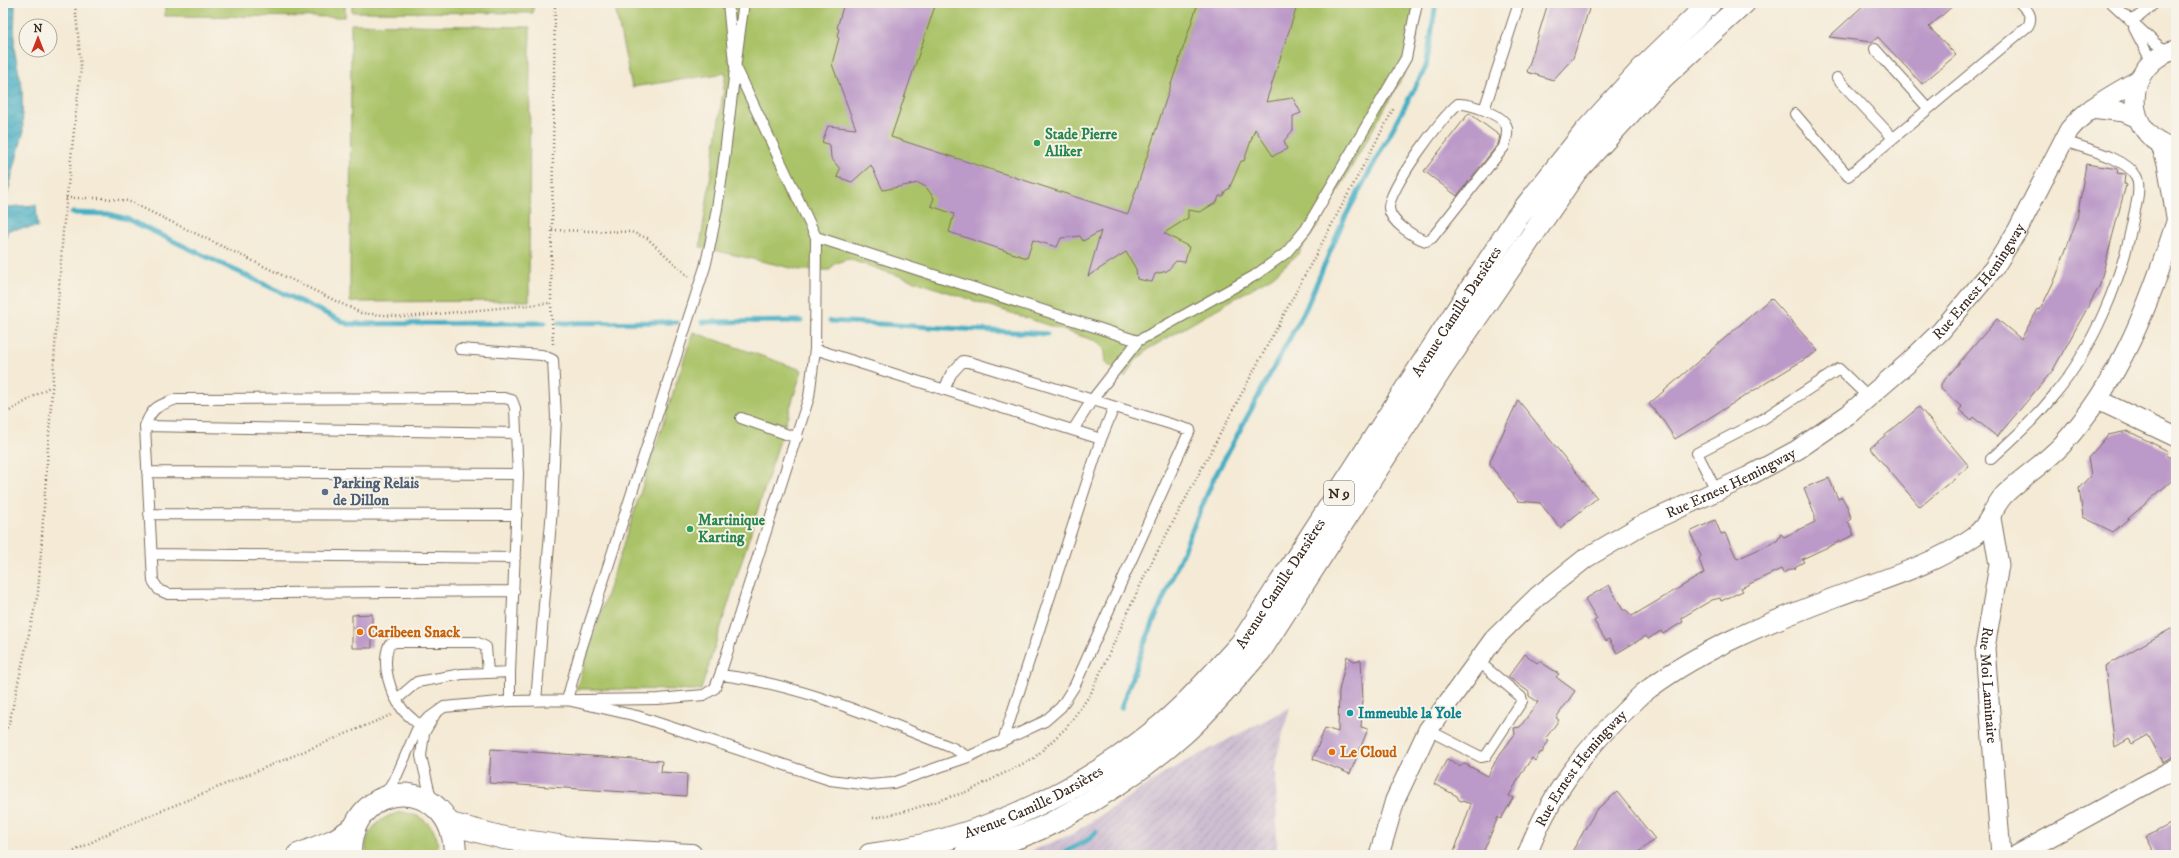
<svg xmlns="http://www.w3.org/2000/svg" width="2179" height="858" font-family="'IM FELL DW Pica',serif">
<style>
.industrial{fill:url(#industrial-furrows)}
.green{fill:#aac368;stroke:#727643}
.water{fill:url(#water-waves);stroke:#406c71}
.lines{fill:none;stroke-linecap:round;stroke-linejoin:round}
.stream{stroke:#46afc4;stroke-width:5}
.building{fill:#bb99c8}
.service-casing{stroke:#7c6d5e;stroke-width:12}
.minor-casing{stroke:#7c6d5e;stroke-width:21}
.primary-casing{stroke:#7c6d5e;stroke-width:24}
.path{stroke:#7c6d5e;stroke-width:2.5;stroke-dasharray:1 3;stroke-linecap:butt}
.service{stroke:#fff;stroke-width:10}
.minor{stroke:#fff;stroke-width:19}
.primary{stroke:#fff;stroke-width:22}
.leisure-dot{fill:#2e9e5b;stroke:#f7f3e8;stroke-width:1.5}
.service-dot{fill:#5c6f8a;stroke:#f7f3e8;stroke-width:1.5}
.food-dot{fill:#e8710a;stroke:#f7f3e8;stroke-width:1.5}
.culture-dot{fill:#0f9aa8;stroke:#f7f3e8;stroke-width:1.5}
.labels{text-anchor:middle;stroke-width:4;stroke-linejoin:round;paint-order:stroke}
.shield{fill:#f7f3e8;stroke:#73665b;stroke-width:1}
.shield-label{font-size:14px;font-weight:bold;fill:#3b2a1e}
.leisure-label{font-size:15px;font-weight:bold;fill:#27864d;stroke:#f7f3e8;text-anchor:start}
.street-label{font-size:15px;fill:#3b2a1e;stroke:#f7f3e8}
.service-label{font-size:15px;font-weight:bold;fill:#4e5e75;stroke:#f7f3e8;text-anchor:start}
.food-label{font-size:15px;font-weight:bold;fill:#c56008;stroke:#f7f3e8;text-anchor:start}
.culture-label{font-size:15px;font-weight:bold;fill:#0d838f;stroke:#f7f3e8;text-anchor:start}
</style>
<defs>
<pattern id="industrial-furrows" width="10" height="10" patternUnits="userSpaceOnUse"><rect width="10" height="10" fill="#cebed1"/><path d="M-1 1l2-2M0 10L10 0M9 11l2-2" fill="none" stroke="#b2a3b3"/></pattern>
<pattern id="water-waves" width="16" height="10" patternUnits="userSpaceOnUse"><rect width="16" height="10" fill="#46afc4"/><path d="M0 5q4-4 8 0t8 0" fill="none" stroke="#3c8f9f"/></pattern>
</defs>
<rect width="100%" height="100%" fill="#f7f3e8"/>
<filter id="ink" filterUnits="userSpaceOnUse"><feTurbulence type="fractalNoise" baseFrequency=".025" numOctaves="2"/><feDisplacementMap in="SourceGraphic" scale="8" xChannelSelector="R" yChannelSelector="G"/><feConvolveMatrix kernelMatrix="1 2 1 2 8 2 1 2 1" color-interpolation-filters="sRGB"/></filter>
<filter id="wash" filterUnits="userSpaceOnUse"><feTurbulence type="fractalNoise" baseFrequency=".012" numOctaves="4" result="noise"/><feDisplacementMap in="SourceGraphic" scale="16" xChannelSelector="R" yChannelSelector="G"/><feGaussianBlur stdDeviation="0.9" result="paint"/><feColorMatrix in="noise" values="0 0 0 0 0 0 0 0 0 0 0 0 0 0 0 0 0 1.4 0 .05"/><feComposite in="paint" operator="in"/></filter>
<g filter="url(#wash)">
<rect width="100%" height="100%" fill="#f4ead5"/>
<path class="industrial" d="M1290,707l-14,53 1,95h-256l51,-21 96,-63z"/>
<path class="green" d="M165,3h180v14l-180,-1z
M352,3h181v10l-181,-1z
M614,3h809l-10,55 -88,156 -26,39 -26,23 -123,72 -15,13 -10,16 -20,-14c1,-11 0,-16 -9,-22l-248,-82 -14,5 -4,6h-30l-100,-23 26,-174 -94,14z
M351,24l179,3 -1,274 -179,1z
M693,332l109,38 -101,320 -125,-1z
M401,812c23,2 41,18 36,43h-70c-6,-23 14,-39 34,-43z"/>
<path class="water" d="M3,3h12l-1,45 8,41 1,45 -19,73 32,-2 2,22 -30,3 -5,17z"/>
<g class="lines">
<path class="stream" d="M72,213l37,1 18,5 221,105 197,-1
M830,321l217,13
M702,322l99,-1
M559,323l118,-1
M1121,708l22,-61 70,-167 93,-172 38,-89 82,-152 10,-64
M1060,855l29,-16 7,-7"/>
</g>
<g id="blocks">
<path class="building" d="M844,3h92l-45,134 237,77 70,-211h100l-32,99 27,-4 8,15 -8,3v14l-9,11 3,8 -14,7 -18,-27 -11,32h-3l-12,28 -3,1 -3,6h-4l-2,6 -17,10 -12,-2v8l-24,15 25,14 -4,15 -9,-1 -9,10 -12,3 -3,8 -15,-3 -1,-10 -10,-17 -38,24 13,-45 -18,10 -3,-5 -19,2 -4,9 -24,-7 -6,18 -78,-26 5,-18 -23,-8 3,-8 -8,-11 -8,-4 -35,7 -12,-25 -19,17 -15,-5 3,-8 -9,-11 -1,-13 -8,-3 6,-16 28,3 -24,-65 7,-26 -2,-1 2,-8 -2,-1z
M1548,3h43l-18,55 -20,22 -26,-8z
M1866,3h90l-27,24 27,28 -34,29 -44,-47 -6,5 -43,-5z
M1469,113l31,23 -2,8 -41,52 -33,-25z
M2086,164l32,5 -1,4 8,1 -1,10 2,1 -27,102 -46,83 -56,67 -24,-20 -2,3 -12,-10 3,-3 -21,-18v-5l56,-65 24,20 17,-30 2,1 16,-33 21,-58z
M1771,298l47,53 -143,88 -13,-20 -13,-15z
M1518,400l79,98 -37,30 -20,-25 -22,-2 -28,-36v-4z
M1919,407l50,59 -49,41 -50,-59z
M2128,431l40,20 -2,4 10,5v17l-63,55 -30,-15 -4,-29 12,-13 -3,-17 20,-23z
M1829,478l9,21 4,-2 6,11 3,11 -3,2 6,14 -52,24 2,3 -8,4 -1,3h-4l-8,4 -2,-4 -40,19 2,3 -22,10 -1,-3 -8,2 -31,18 2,4 -20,12 -2,-3 -13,8 -2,-3 -29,17 -8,-14 -3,2 -12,-20 3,-2 -12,-20 24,-14 14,25h3l6,6 72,-43 -5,-14 2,-3 -11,-24 25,-12 6,14 4,-1 12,26 40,-18 4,-7 3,3 31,-15v-7l-11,-27z
M372,614v34h-20v-33z
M2176,626v129l-13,7 -15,-27 -16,9 -3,-5 -14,8 -10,-81z
M1525,654l12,9 2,-2 20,13 -3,3 19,14 -19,27 3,2 -14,19 4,2 -6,8v3l-3,1 -5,8 -3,-3 -11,16 -12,22 4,2 -5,9 -7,12 -3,-2 -16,38h-29l18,-51 -12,-4 -2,-4 -23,-12 13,-25 14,7 2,-3 25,13 9,-18 18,-24 -1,-6 6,-1 18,-25 -9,-6v-4l-21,-15z
M1347,656l7,5 7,-1 2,40 -2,27 7,2 -18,45 -37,-15 12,-31 13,4 1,-41z
M491,749l171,12 -1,11 26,2 -1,22 -197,-13z
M1617,792l38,47 -20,16h-65l26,-45z
M2176,821v34h-20l-10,-18z"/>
</g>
</g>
<g filter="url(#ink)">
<use href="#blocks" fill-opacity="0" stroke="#7c6d5e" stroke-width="1"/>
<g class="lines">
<defs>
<path id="service" d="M728,3l6,60 82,174 322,104 116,-65 32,-23 20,-24 100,-171 11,-55
M744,3c-14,88 -18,178 -39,264l-126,389 -12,44 70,16 193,64 40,5 23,-2 75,-26 77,-36 16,-14 14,-22 115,-255 -217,-67 -10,-2 -12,13 -7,16
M2112,3l43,40 13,9
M2130,21l11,-6 14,-12
M2134,28l14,27 1,9
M1875,49l53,59
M1837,78l56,60
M1458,104c11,-1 43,10 48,21 3,7 0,14 -2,22l-72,91 -6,3c-12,-4 -36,-19 -37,-33 -1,-18 53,-92 69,-104z
M1484,110l35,-107
M1795,114l53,62 180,-150c6,-10 -1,-16 -8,-23
M816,237l-1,112 -6,48 -89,278c81,9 158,44 233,73l15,9
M460,349l82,6 11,5 3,57 -4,92 -16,192
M815,349l286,90 -98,302
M741,418l56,20
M145,426l371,7 2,41 -8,198
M1073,430l19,-30 46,-59
M1101,439l13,-32
M1991,459c22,-20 44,-40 63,-64 39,-46 68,-116 79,-175 2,-12 9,-32 3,-44 -11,-19 -53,-28 -72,-35
M147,472l371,2
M1716,490l-19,-37 66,-34 76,-50 30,29
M149,514l368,1
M152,554l363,4
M514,591l-346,3 -9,-4 -6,-9 -8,-155c7,-19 13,-20 31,-27l328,-1 8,2 3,8 1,25
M488,673l22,-1v29
M397,699l20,-17 45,-8 26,-1 -2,-26 -10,-5h-81l-6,3c-8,20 1,48 14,65 4,5 11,10 16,15
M1428,730l53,27 5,-1 36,-55 -1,-4 -43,-36
M383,797l14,-22 22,-50 25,-18 66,-6 148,-2 46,-4 11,-7 5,-13
M432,803l-11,-47 3,-23 10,-17"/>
<g id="minor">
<path d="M2176,50c-54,12 -55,88 0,99"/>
<path d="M2092,108l32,4 14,6"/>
<path d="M2160,143l7,20 9,54"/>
<path d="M2098,400l78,37"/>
<path id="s1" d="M1991,518l8,47 -14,83 16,207"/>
<path id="s2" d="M1379,855l16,-55 33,-70 66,-91 44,-43 48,-38 54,-32 107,-49 50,-27 52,-36 58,-50 34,-33 53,-63 23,-37 52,-101c19,-23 44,-35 69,-50"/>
<path id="s3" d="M1527,855c20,-55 56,-104 98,-144 8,-8 16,-17 25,-23 55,-41 120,-66 183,-90 47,-18 99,-32 140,-61 16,-11 19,-29 31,-42 18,-18 40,-31 58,-50 59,-65 87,-140 114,-223"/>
<path d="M2017,855l159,-87"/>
</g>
<g id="primary">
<path d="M450,824l54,14 75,11 112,6"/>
<path d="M298,855l37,-15 19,-12"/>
<path d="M350,855c-1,-80 105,-81 105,0"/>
<path id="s4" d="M870,855c103,-14 202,-58 283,-123 32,-25 60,-58 88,-88l275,-425 69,-87 58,-64 67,-65"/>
<path d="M965,855c32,-11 66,-20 96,-37 43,-23 86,-52 122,-84 28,-25 52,-55 77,-83l182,-283 134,-197 86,-93 82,-75"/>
</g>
</defs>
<use href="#service" class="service-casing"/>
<use href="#minor" class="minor-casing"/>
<use href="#primary" class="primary-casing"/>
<path class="path" d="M66,198h37l25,3 233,112 45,4 145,-14
M552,230l79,2 16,6 42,39
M553,344l-2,-41 4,-300
M3,415l48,-29
M3,735l6,-11 29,-131 25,-362 18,-164 -6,-64
M873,818l30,-6 66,-21 65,-33 32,-30 24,-33 56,-122 248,-465
M67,855l46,-24 278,-116"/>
<use href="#service" class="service"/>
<use href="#minor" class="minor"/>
<use href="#primary" class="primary"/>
</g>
</g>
<g class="leisure-dot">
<circle cx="1037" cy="143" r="4"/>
<circle cx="690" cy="529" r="4"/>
</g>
<circle class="service-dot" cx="325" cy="492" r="4"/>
<g class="food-dot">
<circle cx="360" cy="632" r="4"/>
<circle cx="1332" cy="752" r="4"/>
</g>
<circle class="culture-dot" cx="1350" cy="713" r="4"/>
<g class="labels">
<rect class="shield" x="1324" y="481" width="30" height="24" rx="3"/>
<g class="shield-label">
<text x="1339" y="498">N 9</text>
</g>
<g class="leisure-label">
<text x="1045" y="139">Stade Pierre<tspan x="1045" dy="17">Aliker</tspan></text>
<text x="698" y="525">Martinique<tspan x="698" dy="17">Karting</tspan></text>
</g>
<g class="street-label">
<text dy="5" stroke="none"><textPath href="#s2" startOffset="857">Rue Ernest Hemingway</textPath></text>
<text dy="5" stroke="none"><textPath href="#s4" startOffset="833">Avenue Camille Darsières</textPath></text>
<text dy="5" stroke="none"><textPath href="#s2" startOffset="533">Rue Ernest Hemingway</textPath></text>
<text dy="5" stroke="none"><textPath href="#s4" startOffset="509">Avenue Camille Darsières</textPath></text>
<text dy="5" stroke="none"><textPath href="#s1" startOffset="169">Rue Moi Laminaire</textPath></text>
<text dy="5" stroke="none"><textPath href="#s3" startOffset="103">Rue Ernest Hemingway</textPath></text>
<text dy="5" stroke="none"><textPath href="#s4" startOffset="173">Avenue Camille Darsières</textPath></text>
</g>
<g class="service-label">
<text x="333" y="488">Parking Relais<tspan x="333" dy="17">de Dillon</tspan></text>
</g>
<g class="food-label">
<text x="368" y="637">Caribeen Snack</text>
<text x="1340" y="757">Le Cloud</text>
</g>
<g class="culture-label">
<text x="1358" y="718">Immeuble la Yole</text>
</g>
</g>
<rect width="2179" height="858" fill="none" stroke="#f7f3e8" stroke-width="16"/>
<g transform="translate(38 38)"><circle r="19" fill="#f7f3e8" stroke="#aca397"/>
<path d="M0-3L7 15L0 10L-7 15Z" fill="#c8321e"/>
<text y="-6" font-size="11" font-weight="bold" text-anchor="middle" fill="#3b2a1e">N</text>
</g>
</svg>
